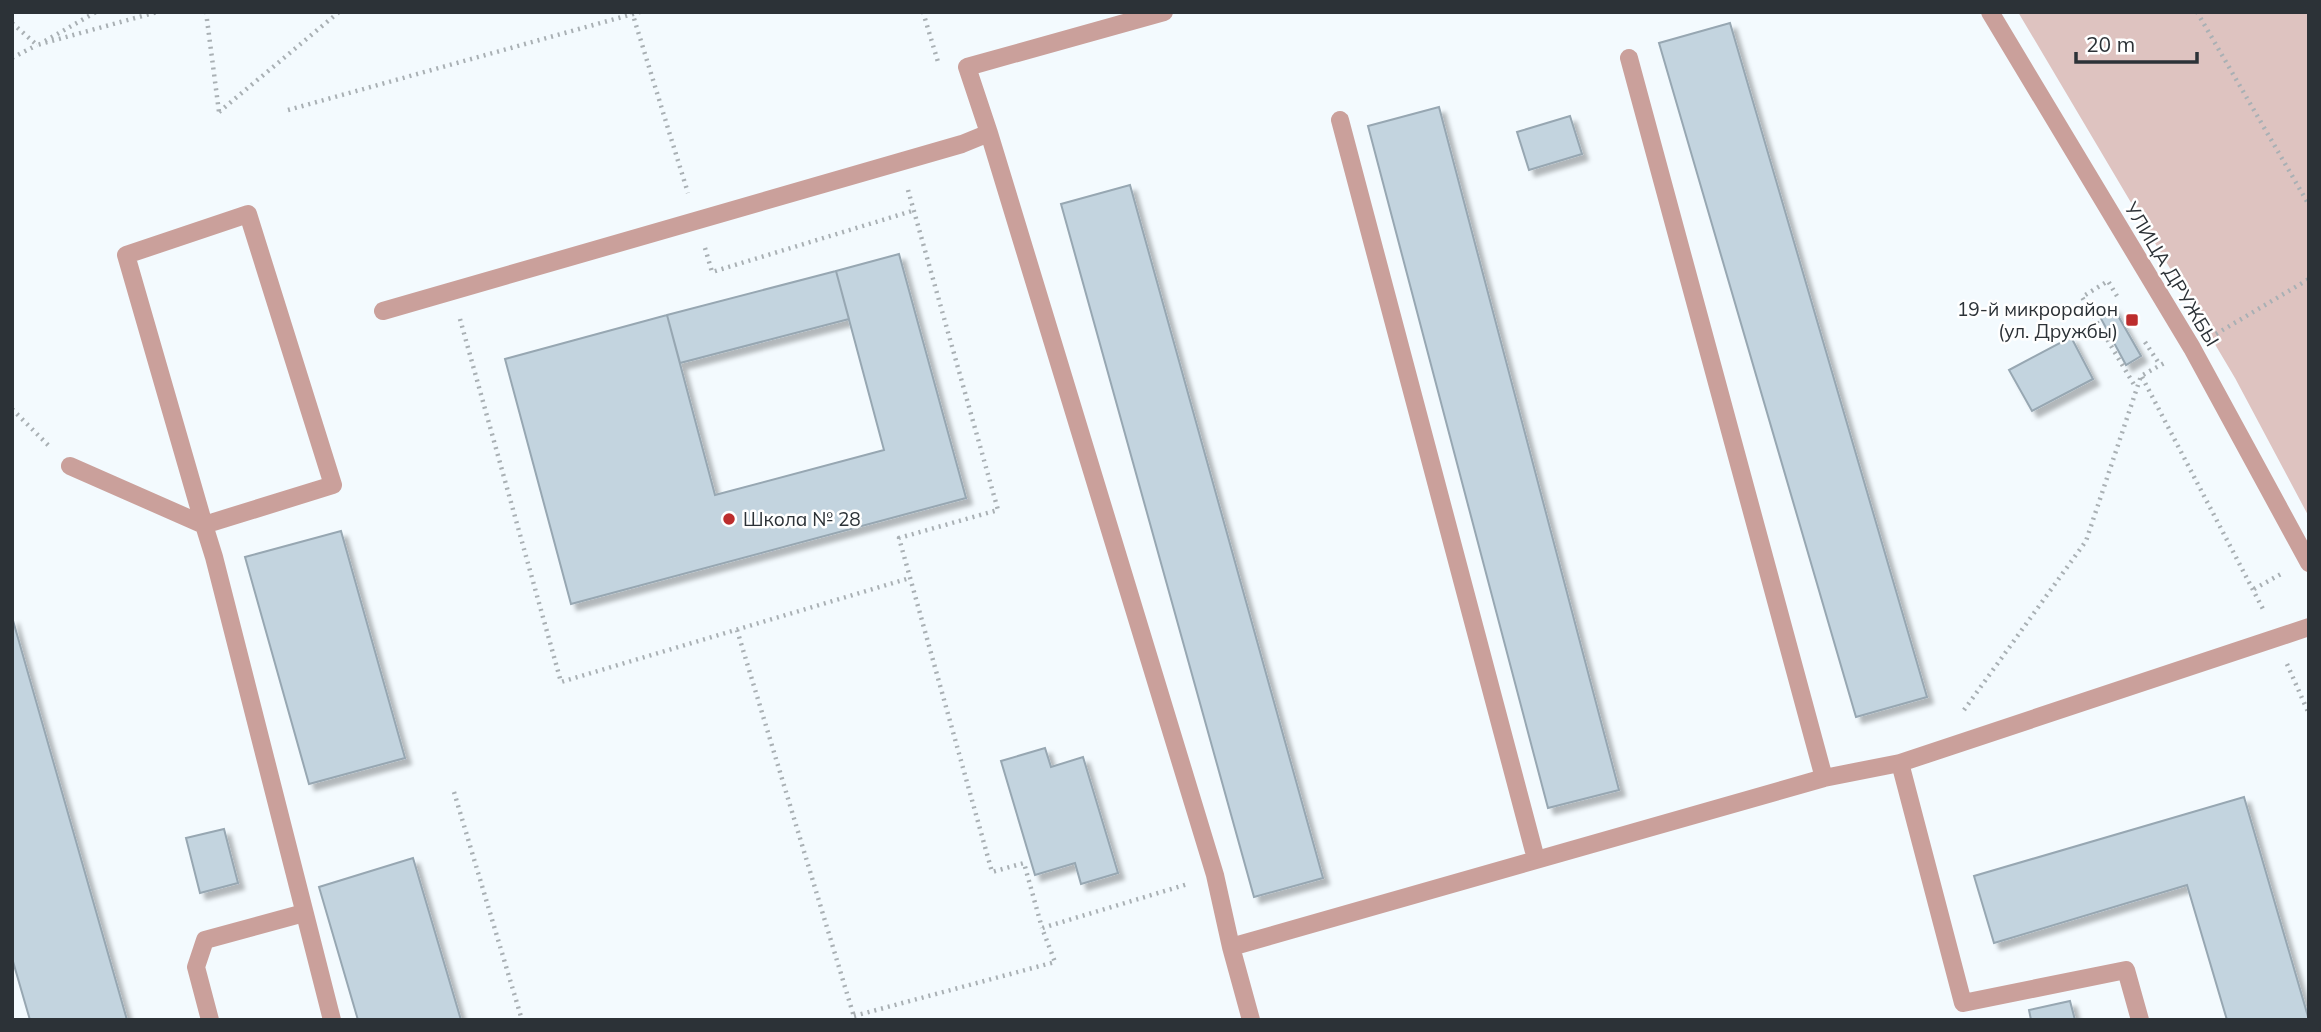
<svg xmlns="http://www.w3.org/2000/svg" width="2321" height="1032" font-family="Mulish,sans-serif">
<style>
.green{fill:#dec3c0}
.building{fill:#c3d4df;stroke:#97a7b2;stroke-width:2;filter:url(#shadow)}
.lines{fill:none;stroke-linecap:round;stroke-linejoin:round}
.path{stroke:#a9b0b4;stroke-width:4.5;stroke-dasharray:2 5;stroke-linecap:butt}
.service{stroke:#caa09b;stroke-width:18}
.minor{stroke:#caa09b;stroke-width:18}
.poi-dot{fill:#bc2d2d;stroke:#fff;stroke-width:2.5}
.labels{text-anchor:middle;stroke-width:5;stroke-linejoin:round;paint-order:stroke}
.street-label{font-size:19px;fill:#2c3237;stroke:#fff}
.poi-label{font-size:19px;fill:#2c3237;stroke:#fff;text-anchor:end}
</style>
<defs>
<filter id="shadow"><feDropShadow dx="6" dy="6" stdDeviation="2" flood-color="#0004"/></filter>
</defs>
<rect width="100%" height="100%" fill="#f3fafe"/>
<path class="green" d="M2018,12h291v505l-74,-139z"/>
<path class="building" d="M1730,23l197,674 -71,20 -197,-674z
M1439,107l180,683 -71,18 -180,-682z
M1570,116l12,38 -53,16 -12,-38z
M1130,185l193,693 -69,19 -193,-693z
M899,254l67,244 -395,106 -66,-245 162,-44 48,180 169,-45 -48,-179z
M836,271l13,48 -169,44 -13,-48z
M2113,307l28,49 -15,9 -27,-50z
M2071,337l22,42 -61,32 -23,-41z
M341,531l64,227 -96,26 -64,-227z
M12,617l115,403h-97l-18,-62z
M1045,748l6,19 32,-10 35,116 -37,11 -6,-21 -40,12 -34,-114z
M2244,797l65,223h-82l-40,-135 -193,58 -20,-67z
M224,829l14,54 -38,10 -14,-55z
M413,858l48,162h-103l-39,-133z
M2070,1001l5,19h-44l-2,-10z"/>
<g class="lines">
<path class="path" d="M206,12l13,100
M632,12l56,181
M923,12l15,50
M2197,12l112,193
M12,23l25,22 120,-33
M45,41l51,-29
M12,58l25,-13
M288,110l352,-98
M219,112l120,-100
M908,190l90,320 -99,28 93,334 32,-9 18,65
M705,248l7,24 200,-61
M2117,296l-9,-15 -26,16 54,91
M460,319l101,363 349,-104
M2216,334l93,-55
M2145,342l15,23
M2142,377l122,234
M12,409l37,37
M2254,589l27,-15
M737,630l118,390
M2287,664l22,50
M1964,710l122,-169 55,-165 25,-14
M454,792l68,228
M854,1016l201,-54 -13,-34 146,-44"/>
<path class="service" d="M1629,58l195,720
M1340,120l196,739
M989,133l226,742 16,72 20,73
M383,311l579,-167 27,-11 -22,-66 197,-55
M70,466l134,59 129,-40 -85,-271 -122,41 78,270 10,32 118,463
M1900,763l63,240 163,-33 14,50
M1231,947l593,-169 76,-15 409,-136
M210,1020l-14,-53 9,-27 99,-27"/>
<path class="minor" d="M1990,12l202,336 117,215"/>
</g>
<g class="poi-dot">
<rect x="2125" y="313" width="14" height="14" rx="3.5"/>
<circle cx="729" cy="519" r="7"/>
</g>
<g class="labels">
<g class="street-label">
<text transform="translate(2172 274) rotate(59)" y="7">УЛИЦА ДРУЖБЫ</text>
</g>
<g class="poi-label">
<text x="2118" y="316">19-й микрорайон<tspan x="2118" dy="22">(ул. Дружбы)</tspan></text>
<text x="743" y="526" text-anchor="start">Школа № 28</text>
</g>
</g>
<rect width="2321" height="1032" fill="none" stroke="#2c3237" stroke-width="28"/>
<path d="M2076 52v10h121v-10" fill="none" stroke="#2c3237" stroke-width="3.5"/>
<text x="2086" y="52" font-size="21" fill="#2c3237" stroke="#ffffff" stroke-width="5" paint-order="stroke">20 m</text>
</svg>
